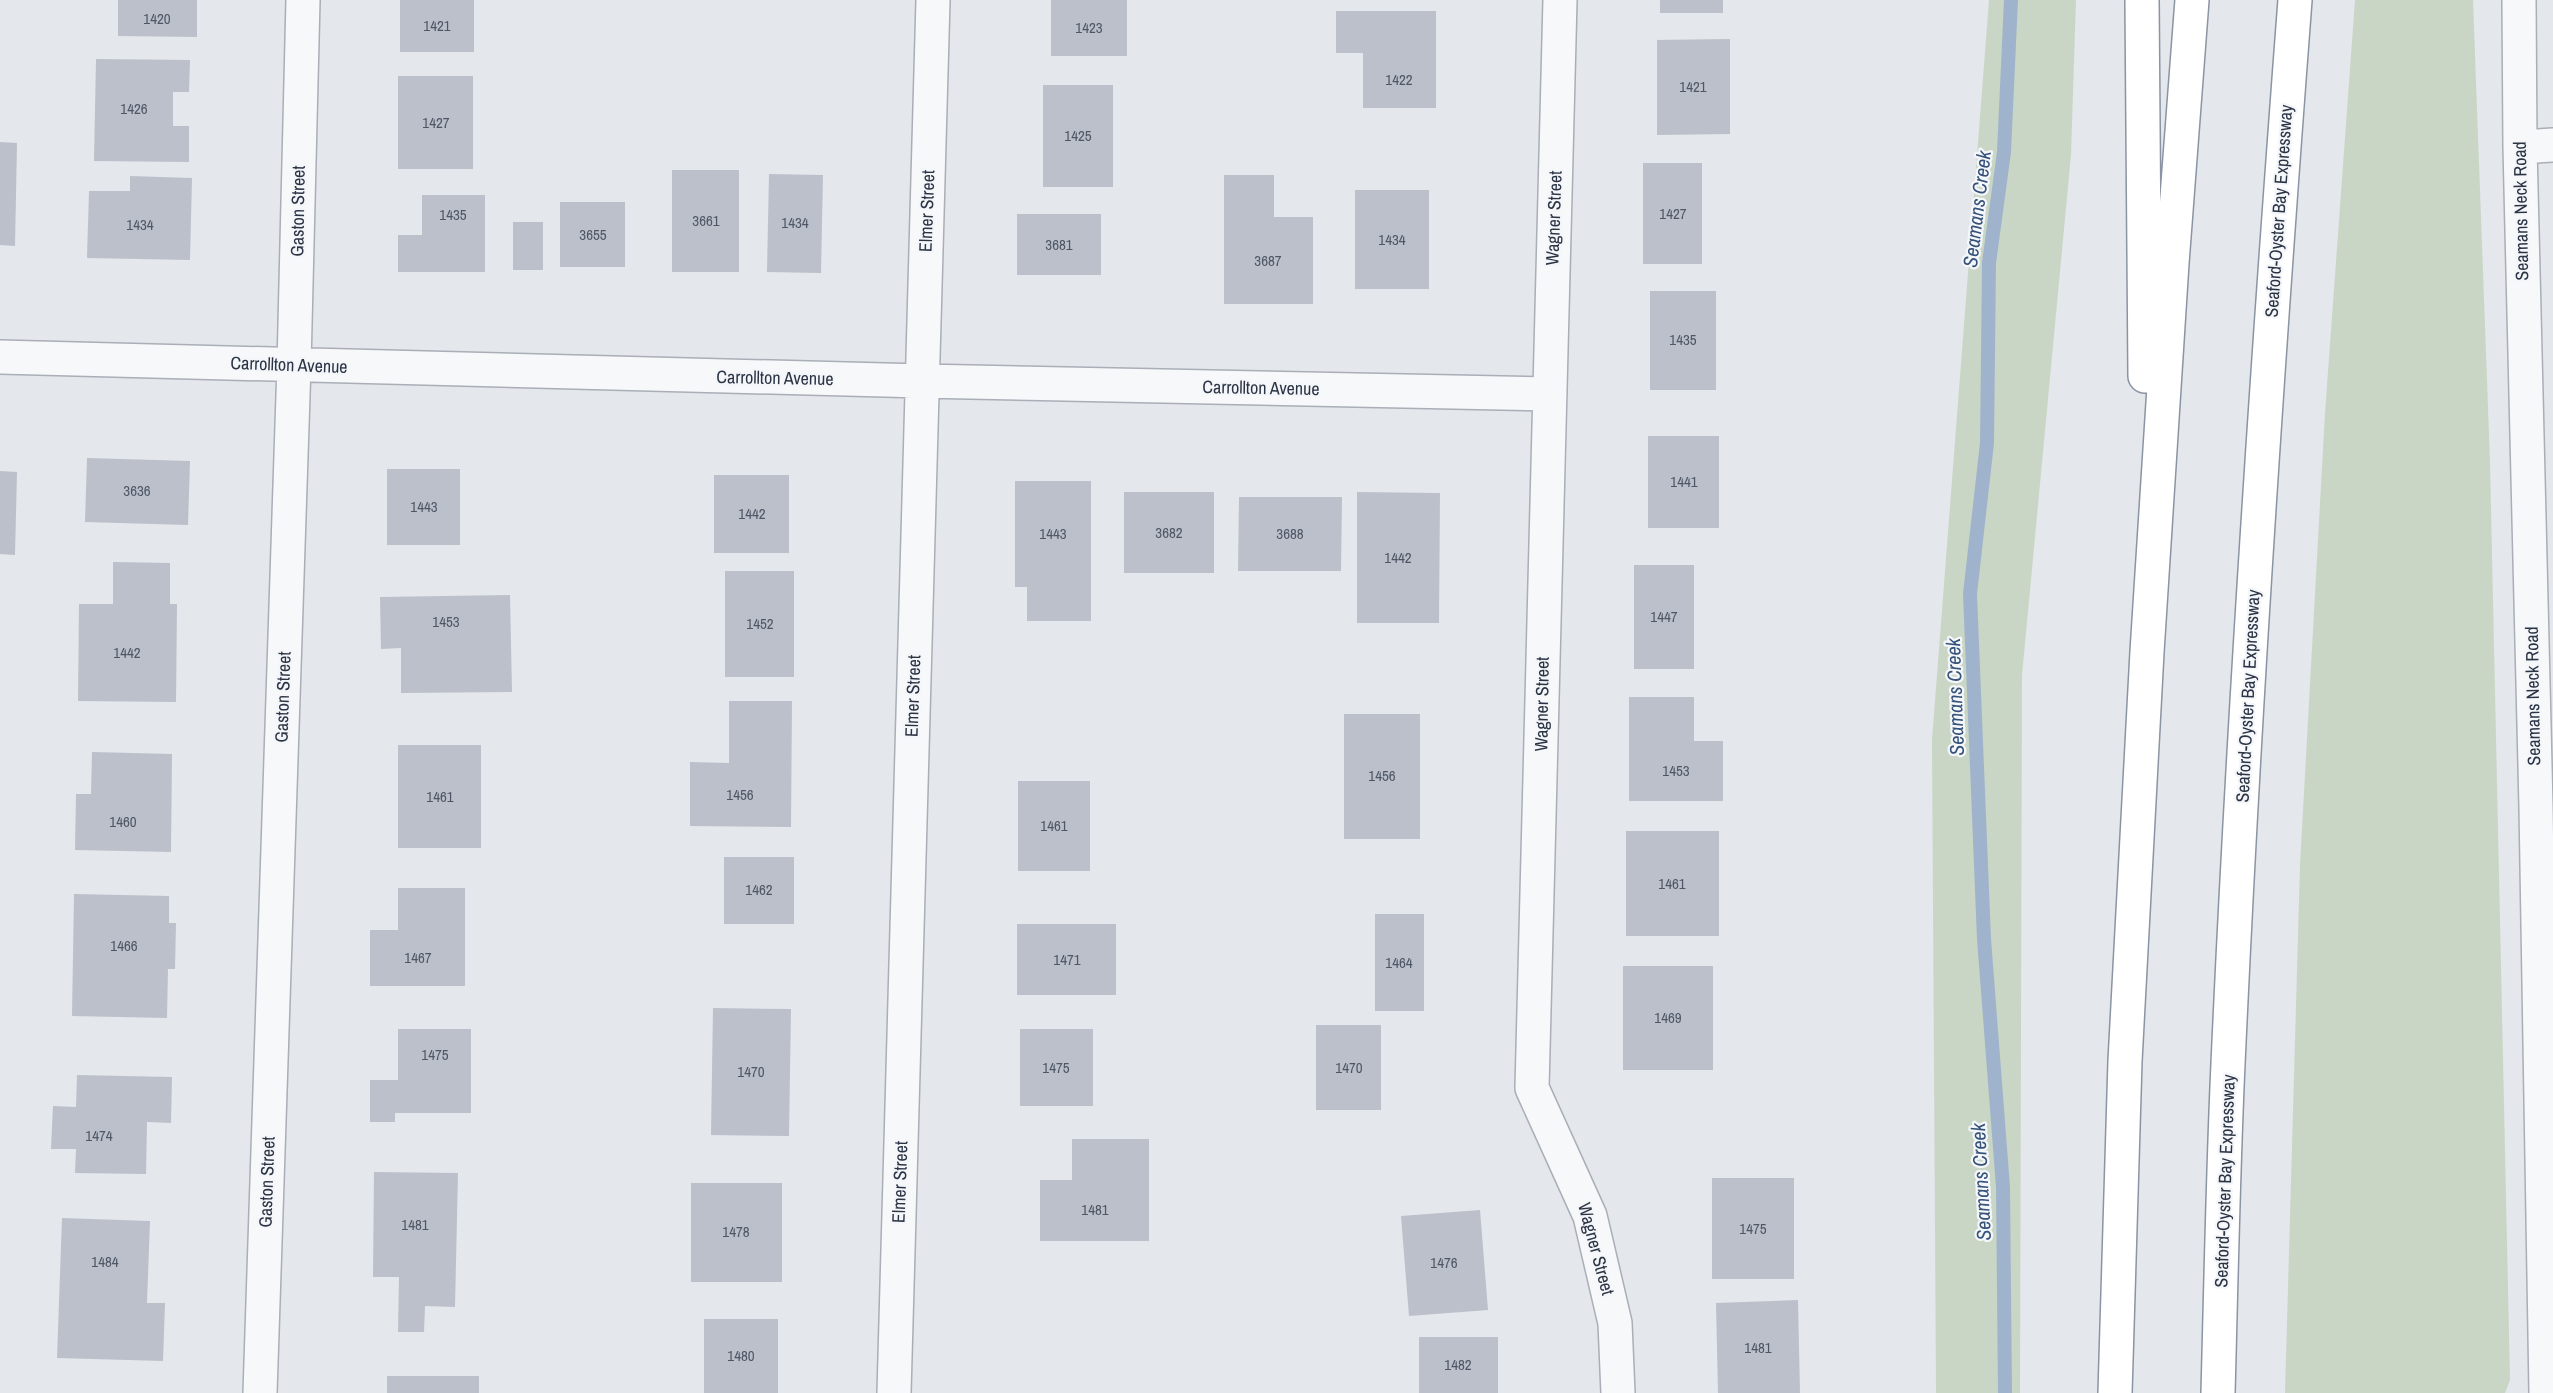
<svg xmlns="http://www.w3.org/2000/svg" width="2553" height="1393" font-family="'Archivo Narrow',sans-serif">
<style>
.green{fill:#c9d6c5}
.lines{fill:none;stroke-linecap:round;stroke-linejoin:round}
.stream{stroke:#9fb4cc;stroke-width:14}
.building{fill:#bbc0ca}
.minor-casing{stroke:#a9aeb7;stroke-width:36}
.highway-casing{stroke:#8b94a3;stroke-width:36}
.minor{stroke:#f7f8fa;stroke-width:33}
.highway{stroke:#fff;stroke-width:33}
.labels{text-anchor:middle;stroke-width:4.5;stroke-linejoin:round;paint-order:stroke}
.number-label{font-size:15px;fill:#4f5766}
.street-label{font-size:18px;fill:#2b3445;stroke:#f4f6f9}
.water-label{font-size:20px;font-style:italic;fill:#34527a;stroke:#f4f6f9}
</style>
<rect width="100%" height="100%" fill="#e4e7ec"/>
<path class="green" d="M1989,0h87l-5,155 -49,520 -2,718h-84l-4,-653z
M2355,0h118l17,462 20,918 -5,13h-220l15,-528 25,-452z"/>
<g class="lines">
<path class="stream" d="M2005,1393l-2,-206 -19,-248 -14,-345 17,-151 2,-180 15,-111 7,-152"/>
</g>
<path class="building" d="M118,0h79v37l-79,-1z
M400,0h74v52h-74z
M1051,0h76v56h-76z
M1660,0h63v13h-63z
M1336,11h100v97h-73v-55h-27z
M1730,39v95l-73,1v-95z
M96,59l94,1 -1,32h-16v34h16v36l-95,-1z
M398,76h75v93h-75z
M1043,85h70v102h-70z
M0,142l17,1 -2,103 -15,-1z
M1643,163h59v101h-59z
M672,170h67v102h-67z
M769,174l54,1 -2,98 -54,-1z
M1224,175h50v42h39v87h-89z
M130,176l62,2 -2,82 -103,-2 2,-67h41z
M1355,190h74v99h-74z
M422,195h63v77h-87v-37h24z
M560,202h65v65h-65z
M1017,214h84v61h-84z
M513,222h30v48h-30z
M1650,291h66v99h-66z
M1648,436h71v92h-71z
M87,458l103,3 -2,64 -103,-3z
M387,469h73v76h-73z
M0,471l17,1 -2,83 -15,-1z
M714,475h75v78h-75z
M1015,481h76v140h-64v-34h-12z
M1124,492h90v81h-90z
M1357,492l83,1 -1,130h-82z
M1239,497h103l-1,74h-103z
M113,562l57,1v41h7l-1,98 -98,-1 1,-97h34z
M1634,565h60v104h-60z
M725,571h69v106h-69z
M510,595l2,97 -111,1v-45l-20,1 -1,-52z
M1629,697h65v44h29v60h-94z
M729,701h63l-1,126 -101,-1v-64l39,1z
M1344,714h76v125h-76z
M398,745h83v103h-83z
M92,752l80,2 -1,98 -96,-2 1,-56h15z
M1018,781h72v90h-72z
M1626,831h93v105h-93z
M724,857h70v67h-70z
M398,888h67v98h-95v-56h28z
M74,894l95,2v27h7l-1,46h-7l-1,49 -95,-2z
M1375,914h49v97h-49z
M1017,924h99v71h-99z
M1623,966h90v104h-90z
M713,1008l78,1 -2,127 -78,-1z
M1316,1025h65v85h-65z
M398,1029h73v84h-76v9h-25v-42h28z
M1020,1029h73v77h-73z
M77,1075l95,2 -1,46 -24,-1 -1,52 -71,-1 1,-24h-25l2,-43 23,1z
M1072,1139h77v102h-109v-61h32z
M374,1172l84,1 -3,134 -30,-1 -1,26h-26l1,-55h-26z
M1712,1178h82v101h-82z
M691,1183h91v99h-91z
M1480,1210l8,100 -79,6 -8,-100z
M62,1218l88,3 -3,82h18l-2,58 -106,-3z
M1798,1300l2,93h-82l-2,-90z
M704,1319h74v74h-74z
M1419,1337h79v56h-79z
M387,1376h92v17h-92z"/>
<g class="lines">
<defs>
<path id="minor" d="M1560,0l-28,1088 58,128 25,107 3,70
M2519,0l1,147 16,660 10,586
M2520,147l33,-2
M0,357l922,24 628,13
M260,1393l34,-1028 9,-365
M894,1393l39,-1393"/>
<path id="highway" d="M2142,0l3,376
M2115,1393l10,-332 22,-409 25,-389 20,-263
M2218,1393c3,-110 5,-220 10,-329 16,-355 40,-710 67,-1064"/>
</defs>
<use href="#minor" class="minor-casing"/>
<use href="#highway" class="highway-casing"/>
<use href="#minor" class="minor"/>
<use href="#highway" class="highway"/>
</g>
<g class="labels">
<g class="number-label">
<text x="157" y="24">1420</text>
<text x="437" y="31">1421</text>
<text x="1089" y="33">1423</text>
<text x="1399" y="85">1422</text>
<text x="1693" y="92">1421</text>
<text x="134" y="114">1426</text>
<text x="436" y="128">1427</text>
<text x="1078" y="141">1425</text>
<text x="1673" y="219">1427</text>
<text x="453" y="220">1435</text>
<text x="706" y="226">3661</text>
<text x="795" y="228">1434</text>
<text x="140" y="230">1434</text>
<text x="593" y="240">3655</text>
<text x="1392" y="245">1434</text>
<text x="1059" y="250">3681</text>
<text x="1268" y="266">3687</text>
<text x="1683" y="345">1435</text>
<text x="1684" y="487">1441</text>
<text x="137" y="496">3636</text>
<text x="424" y="512">1443</text>
<text x="752" y="519">1442</text>
<text x="1169" y="538">3682</text>
<text x="1053" y="539">1443</text>
<text x="1290" y="539">3688</text>
<text x="1398" y="563">1442</text>
<text x="1664" y="622">1447</text>
<text x="446" y="627">1453</text>
<text x="760" y="629">1452</text>
<text x="127" y="658">1442</text>
<text x="1676" y="776">1453</text>
<text x="1382" y="781">1456</text>
<text x="740" y="800">1456</text>
<text x="440" y="802">1461</text>
<text x="123" y="827">1460</text>
<text x="1054" y="831">1461</text>
<text x="1672" y="889">1461</text>
<text x="759" y="895">1462</text>
<text x="124" y="951">1466</text>
<text x="418" y="963">1467</text>
<text x="1067" y="965">1471</text>
<text x="1399" y="968">1464</text>
<text x="1668" y="1023">1469</text>
<text x="435" y="1060">1475</text>
<text x="1056" y="1073">1475</text>
<text x="1349" y="1073">1470</text>
<text x="751" y="1077">1470</text>
<text x="99" y="1141">1474</text>
<text x="1095" y="1215">1481</text>
<text x="415" y="1230">1481</text>
<text x="1753" y="1234">1475</text>
<text x="736" y="1237">1478</text>
<text x="105" y="1267">1484</text>
<text x="1444" y="1268">1476</text>
<text x="1758" y="1353">1481</text>
<text x="741" y="1361">1480</text>
<text x="1458" y="1370">1482</text>
</g>
<g class="street-label">
<text transform="translate(298 211) rotate(-89)" y="6">Gaston Street</text>
<text transform="translate(927 211) rotate(-88)" y="6">Elmer Street</text>
<text transform="translate(2279 211) rotate(-86)" y="6">Seaford-Oyster Bay Expressway</text>
<text transform="translate(2521 211) rotate(-91)" y="6">Seamans Neck Road</text>
<text transform="translate(1554 218) rotate(-88)" y="6">Wagner Street</text>
<text transform="translate(289 365) rotate(2)" y="6">Carrollton Avenue</text>
<text transform="translate(775 378) rotate(1)" y="6">Carrollton Avenue</text>
<text transform="translate(1261 388) rotate(1)" y="6">Carrollton Avenue</text>
<text transform="translate(913 696) rotate(-88)" y="6">Elmer Street</text>
<text transform="translate(2248 696) rotate(-87)" y="6">Seaford-Oyster Bay Expressway</text>
<text transform="translate(2533 696) rotate(-91)" y="6">Seamans Neck Road</text>
<text transform="translate(283 697) rotate(-88)" y="6">Gaston Street</text>
<text transform="translate(1542 704) rotate(-89)" y="6">Wagner Street</text>
<text transform="translate(2225 1181) rotate(-88)" y="6">Seaford-Oyster Bay Expressway</text>
<text transform="translate(267 1182) rotate(-88)" y="6">Gaston Street</text>
<text transform="translate(900 1182) rotate(-88)" y="6">Elmer Street</text>
<text transform="translate(1596 1249) rotate(75)" y="6">Wagner Street</text>
</g>
<g class="water-label">
<text transform="translate(1977 209) rotate(-83)" y="7">Seamans Creek</text>
<text transform="translate(1955 697) rotate(-92)" y="7">Seamans Creek</text>
<text transform="translate(1981 1182) rotate(-93)" y="7">Seamans Creek</text>
</g>
</g>
</svg>
